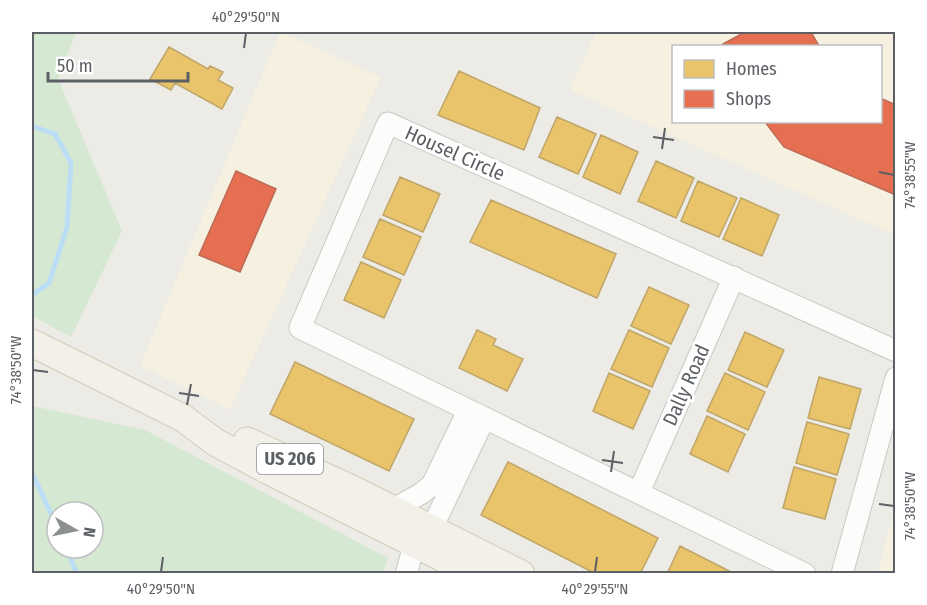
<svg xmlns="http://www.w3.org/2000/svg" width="927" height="605" font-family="'Fira Sans Condensed',sans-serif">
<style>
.commercial{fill:#f5f0e0;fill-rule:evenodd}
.green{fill:#d5e8d2;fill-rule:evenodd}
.homes{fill:#e9c46a;stroke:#bfa668;stroke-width:1.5}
.shops{fill:#e76f51;stroke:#bd6a57;stroke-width:1.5}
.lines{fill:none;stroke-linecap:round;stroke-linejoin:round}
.stream{stroke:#bcdef5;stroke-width:5}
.minor-casing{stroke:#c8c8c7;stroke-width:23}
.major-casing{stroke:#d3cbb5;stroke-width:29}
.minor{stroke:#fcfcfb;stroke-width:21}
.major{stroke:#f2f0e8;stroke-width:27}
.ticks{fill:none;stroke:#5c6064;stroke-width:2}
.labels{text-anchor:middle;stroke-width:6;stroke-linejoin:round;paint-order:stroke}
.shield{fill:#fff;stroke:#8d9092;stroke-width:1.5}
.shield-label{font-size:18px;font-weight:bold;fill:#5c6064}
.street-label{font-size:20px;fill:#5c6064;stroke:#fff}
.neatline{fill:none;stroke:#5c6064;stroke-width:2}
.ticks-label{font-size:15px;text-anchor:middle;fill:#5c6064}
</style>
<rect width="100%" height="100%" fill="#ecebe6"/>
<path class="commercial" d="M280,32l101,45 -151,332 -90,-43z
M596,32h299v203l-325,-145zM674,46h206v76h-206z
M895,507v66h-17z"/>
<path class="green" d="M32,32h44l-18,47 64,152 -51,106 -39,-21z
M32,406l113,24 243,128 -5,15h-351zM57,512h36v36h-36z"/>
<path class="homes" d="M169,47l39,22 2,-3 13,6 -5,8 15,8 -11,21 -47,-26 -4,7 -21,-11z
M459,71l81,37 -16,42 -86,-35z
M557,117l39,17 -18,40 -39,-17z
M601,135l37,17 -18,42 -37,-17z
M656,161l38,17 -18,40 -38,-17z
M400,177l40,17 -17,38 -40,-17z
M698,181l39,17 -18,39 -38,-16z
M741,198l38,17 -17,41 -39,-17z
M491,200l125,54 -19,44 -127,-56z
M380,219l41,18 -17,38 -41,-18z
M361,262l40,18 -17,38 -40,-18z
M649,287l40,18 -18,39 -40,-18z
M477,330l19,9 -3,6 30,14 -16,32 -48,-23z
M629,330l40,18 -17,39 -41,-18z
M745,332l39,18 -17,37 -39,-17z
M295,362l119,57 -25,52 -119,-57z
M609,373l41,18 -17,38 -40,-18z
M725,373l40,19 -17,38 -41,-19z
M819,377l42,12 -11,40 -42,-11z
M707,416l38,18 -17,38 -38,-18z
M807,422l42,12 -12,41 -41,-12z
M508,462l150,76 -18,36h-44l-115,-59z
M794,467l42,12 -11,40 -42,-11z
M680,546l55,28h-68z"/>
<path class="shops" d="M745,32h66l8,14h-94l-2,-2z
M880,98l16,7v90l-112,-48 -19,-25h115z
M236,171l40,18 -36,83 -41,-17z"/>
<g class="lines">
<path class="stream" d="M32,126l23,8 16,29 -4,64 -18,56 -17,12
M32,473l25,53
M66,548l11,26"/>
<defs>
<path id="minor" d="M639,492l95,-215
M394,509l28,-16 10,-8 36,-74
M406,574l9,-32 17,-14 52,-109
M805,574l-505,-246 88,-205 508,228
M842,574l54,-196"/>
<path id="major" d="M32,343l151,75 32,24 56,30 204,102
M247,441l107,49 167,84"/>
</defs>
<use href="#minor" class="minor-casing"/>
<use href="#major" class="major-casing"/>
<use href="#minor" class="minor"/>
<use href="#major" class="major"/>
</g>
<path class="ticks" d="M244,48l2,-15M653,137l21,3M662,149l3,-21M879,172l15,3M33,370l15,2M179,393l20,3M187,405l4,-21M602,460l21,3M611,472l3,-21M879,504l15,2M161,572l2,-15M595,572l2,-15"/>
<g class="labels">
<rect class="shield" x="257" y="444" width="66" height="30" rx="4.5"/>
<g class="shield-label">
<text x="290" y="465">US 206</text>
</g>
<g class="street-label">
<text transform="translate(455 153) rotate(24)" y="7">Housel Circle</text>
<text transform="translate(686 385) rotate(-66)" y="7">Dally Road</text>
</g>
</g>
<rect width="927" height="605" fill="none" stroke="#ffffff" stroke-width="66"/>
<rect x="672" y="45" width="210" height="78" fill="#ffffff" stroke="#bebfc1" stroke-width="1.5"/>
<rect x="684" y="60" width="30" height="18" fill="#e9c46a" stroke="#bebfc1" stroke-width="1.5"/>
<text x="726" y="75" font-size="18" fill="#5c6064">Homes</text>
<rect x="684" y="90" width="30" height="18" fill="#e76f51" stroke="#bebfc1" stroke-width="1.5"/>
<text x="726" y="105" font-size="18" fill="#5c6064">Shops</text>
<g transform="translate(75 530) rotate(99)"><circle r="28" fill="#ffffff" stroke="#bebfc1" stroke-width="1.5"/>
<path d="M0-4.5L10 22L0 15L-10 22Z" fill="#8e9192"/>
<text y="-9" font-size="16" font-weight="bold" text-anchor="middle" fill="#5c6064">N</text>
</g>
<path d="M48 72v9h140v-9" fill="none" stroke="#5c6064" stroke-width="3"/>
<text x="57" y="72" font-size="18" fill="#5c6064" stroke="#ffffff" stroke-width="4.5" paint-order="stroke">50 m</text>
<rect x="33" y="33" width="861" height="539" class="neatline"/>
<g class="ticks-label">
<text x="246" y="22">40°29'50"N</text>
<text transform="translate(910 175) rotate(-90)" y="5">74°38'55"W</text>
<text transform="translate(16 370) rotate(-90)" y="5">74°38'50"W</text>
<text transform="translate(910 506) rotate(-90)" y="5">74°38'50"W</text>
<text x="161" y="594">40°29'50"N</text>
<text x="595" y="594">40°29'55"N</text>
</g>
</svg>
